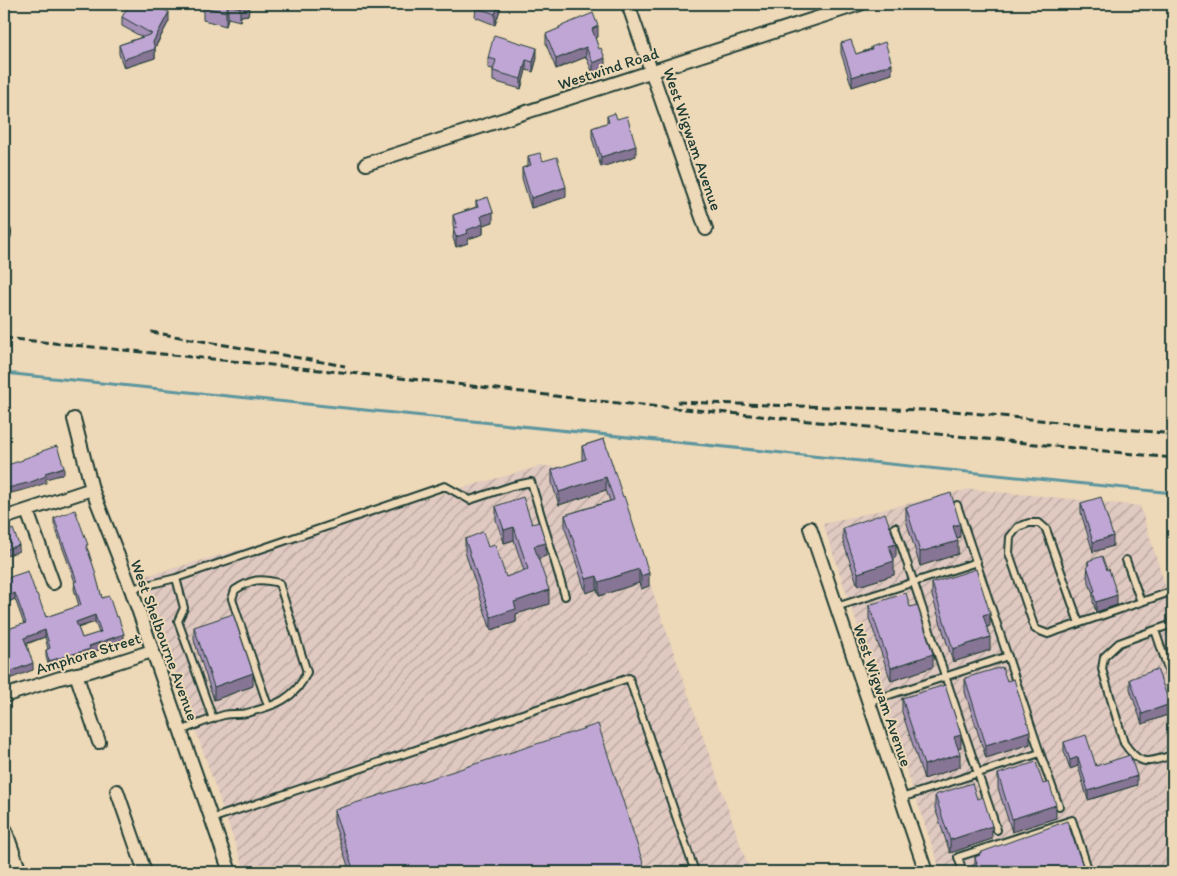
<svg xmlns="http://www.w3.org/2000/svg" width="1177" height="876" font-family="Itim,sans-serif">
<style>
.industrial{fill:url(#industrial-furrows)}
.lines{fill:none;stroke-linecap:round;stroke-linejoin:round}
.stream{stroke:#5c959e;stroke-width:3}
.service-casing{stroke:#1f3d34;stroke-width:10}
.minor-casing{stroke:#1f3d34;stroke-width:16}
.service{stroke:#edd8b7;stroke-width:6}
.minor{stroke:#edd8b7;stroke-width:12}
.rail{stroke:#1f3d34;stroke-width:3;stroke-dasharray:8 4;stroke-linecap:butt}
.wall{fill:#a58fb6;stroke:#1f3d34;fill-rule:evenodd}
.shaded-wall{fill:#867494;stroke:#1f3d34}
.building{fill:#c0a6d4;stroke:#1f3d34;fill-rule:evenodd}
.labels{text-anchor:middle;stroke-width:4;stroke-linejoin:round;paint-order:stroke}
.street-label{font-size:16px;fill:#1f3d34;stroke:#edd8b7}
</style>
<defs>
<pattern id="industrial-furrows" width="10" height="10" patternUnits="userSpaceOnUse" patternTransform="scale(1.25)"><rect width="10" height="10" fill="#e0c9c0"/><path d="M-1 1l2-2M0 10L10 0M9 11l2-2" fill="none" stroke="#b5a49d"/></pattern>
</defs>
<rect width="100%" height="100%" fill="#edd8b7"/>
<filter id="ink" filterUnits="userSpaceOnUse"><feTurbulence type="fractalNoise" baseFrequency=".02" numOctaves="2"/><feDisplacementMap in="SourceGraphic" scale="10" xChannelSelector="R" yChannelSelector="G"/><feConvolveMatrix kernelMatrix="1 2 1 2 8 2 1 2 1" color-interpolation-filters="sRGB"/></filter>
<g filter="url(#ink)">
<path class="industrial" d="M541,466l69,3 140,403h-505l-103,-295z
M969,489l171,17 33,104v262h-232l-118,-348z"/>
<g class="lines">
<path class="stream" d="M4,373l1169,120"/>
<defs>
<path id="service" d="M957,505l83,248
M895,527l102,303
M1126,560l15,42
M176,578l269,-92 25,14 42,-14 19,-4 34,114
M131,589l45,-11 8,30 -6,13 35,98
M836,607l141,-45
M1079,623l-33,-94 -7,-6h-10l-11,4 -8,10 -1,16 26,76 13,5 125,-43
M1173,624l-18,6 18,54
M1155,630l-36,13 -15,14 -2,12 22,74c17,25 24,19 49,12
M868,702l140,-46
M180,731c14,-5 29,-12 44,-16 7,-2 15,0 23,-2 27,-7 49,-14 60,-41l-28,-89c-19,-5 -27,-4 -44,7l-3,9 36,107
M901,798l139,-45 19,53
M211,819l418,-141 66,194
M963,872l-5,-15 114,-37 17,52"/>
<path id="minor" d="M628,4l78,225
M366,164l494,-160
M4,232v2
M74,419l18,70 39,100 99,283
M27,511l26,72
M4,518l88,-29
M810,528l116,344
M76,674l23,68
M4,696l56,-18 30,-7 62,-20
M117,791l28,81
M5,829l15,43"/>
</defs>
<use href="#service" class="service-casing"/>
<use href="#minor" class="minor-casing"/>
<use href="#service" class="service"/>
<use href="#minor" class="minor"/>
<path class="rail" d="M151,332l194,34
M4,338l435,44 158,19 153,14 423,43
M677,402l276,9 220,23"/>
</g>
<path class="wall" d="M250,4l-2,11 -7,1 -1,5 -12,-3 -2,8 -23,-6v-13z
M473,4h29l-7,21 -20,-8 1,-11 -3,-1z
M122,17l47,4 -14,27v10l-31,10 -5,-14v-9l23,-8 -20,-11z
M559,27l39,10 -3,1 10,30 -12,5 -7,-16 -30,12 -10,-25v-10l13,-5z
M841,43l15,11 15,-5v-2l21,27 -40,13 -11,-34z
M488,58h49l-4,14 -7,-2 -5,19 -28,-8v-12l-5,-1z
M607,116l29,40 -35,11 -9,-29v-10l15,-5z
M528,156l38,41 -35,11 -9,-30v-10l6,-2z
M476,201l17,21 -10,3v9l-15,5v4l-12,4 -3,-9 1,-10 -1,-3v-10l23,-8z
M604,439l45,147 -8,3 -2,-6 -40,13 -2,-7 -11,4 -21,-65v-13l45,-14 -4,-11 -47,15 -7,-22v-13l30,-9v-15z
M1081,503l32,43 -20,6 -12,-39z
M496,506l36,18 14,32 -8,2 11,46 -33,10v8l-25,8 -26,-78v-13l41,38 18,-6 -10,-31 -10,3 -8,-23z
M906,507l54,30 -3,1 1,16 -38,12 -14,-46z
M54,518l34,32 14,48 22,43 -34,12v2l-41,13 -3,-12v-6l2,-1 -3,-12 -18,7 6,26 -28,-40 19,-6 -9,-25 -11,5v-25l32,15 10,23 33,-11 -5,-17 1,-7 -21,-58zM95,622l4,11 -17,5 -4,-10z
M843,528l53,29 -3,1 1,17 -36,11 -15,-45z
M1088,561l19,9 10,35 -21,7 -3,-10v-8l-6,-17z
M932,583l58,43 -3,1 3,23 -37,12 -21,-66z
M869,605l41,2 23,60 -42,14 -22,-63z
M194,627l59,59 -39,14 -20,-60z
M965,678l42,3 23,63 -44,14 -21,-66z
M1130,679l40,35 -28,10 -12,-35z
M902,698l59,50 -3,1 2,18 -36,12 -22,-67z
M1064,742l32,24 41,19 -49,15 -10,-34 -8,3 -6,-18z
M998,774l45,10 13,34 -44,14 -14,-44z
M935,795l42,4 15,40 -42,14 -15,-45z
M334,810l312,62h-296l-16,-49z
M979,853l106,19h-113v-6l3,-1v-8l4,-2z"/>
<path class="shaded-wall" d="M241,4h9l-2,11 -7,1 -1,5v-13z
M499,4h3l-7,21v-11z
M228,5v13l-2,8v-14z
M169,12v9l-15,28h1v9l-31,10v-9l29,-17z
M598,26v11l-6,2v-10z
M586,47v10l-30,12v-10z
M537,48v10l-4,14v-10z
M605,58v10l-12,5v-10z
M526,60v10l-5,19v-10z
M892,64v10l-40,13v-10z
M636,146v10l-35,11v-10z
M566,187v10l-35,11v-10z
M493,212v10l-10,3v9l-15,5v4l-12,4v-10l25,-21z
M64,467v7l-18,5v4l-15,5 -27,7v-6l41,-16z
M606,477v13l-47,15v-13z
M960,524v13l-7,2v-13z
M514,527v13l-10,3v-13z
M1113,536v10l-20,6v-10z
M958,541v13l-38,12v-14z
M546,543v13l-12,4v-14z
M896,544v13l-7,3v-14z
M19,545v6l-15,6v-7z
M894,561v14l-36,11v-13z
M639,569v14l-40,13v-14z
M649,573v13l-8,3v-13z
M597,576v13l-11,4v-14z
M549,590v14l-33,10v8l-25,8v-13l23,-15z
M15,593v6l-11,5v-7z
M1117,595v10l-21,7v-10z
M990,613v13l-7,2v-13z
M95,615v7l-19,6v-6z
M45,630v7l-21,7v-6z
M124,634v7l-34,12v2l-41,13v-7z
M990,637v13l-37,12v-13z
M933,654v13l-42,14v-13z
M33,663v7l-29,11v-7z
M253,673v13l-39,14v-13z
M1170,704v10l-28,10v-10z
M1030,731v13l-44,14v-13z
M961,735v13l-7,2v-13z
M960,754v13l-36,12v-14z
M1078,757v9l-8,3v-9z
M1137,776v9l-49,15v-9z
M1056,805v13l-44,14v-13z
M992,826v13l-42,14v-13z"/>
<path class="building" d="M129,4h23l17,8 -16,30 2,7 -31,10 -5,-14 33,-11 -30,-17z
M204,4h37l-1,4 -12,-3 -2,7 -23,-5z
M477,4h22l-4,10 -20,-7z
M593,13l5,13 -6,3 7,20 2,-1 4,10 -12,5 -7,-16 -30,12 -10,-25 14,-6 -1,-1z
M494,35l43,13 -4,14 -7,-2 -5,19 -28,-8 3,-11 -8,-2z
M851,40l5,14 16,-5 -1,-2 14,-5 7,22 -40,13 -11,-34z
M615,113l2,6 10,-3 9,30 -35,11 -9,-29 17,-6 -2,-6z
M540,153l3,8 14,-4 9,30 -35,11 -9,-30 9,-3 -3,-9z
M488,197l5,15 -12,4 2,8 -16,6 1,3 -12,4 -3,-9 4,-1 -4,-12 25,-8 -2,-6z
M604,439l19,58 1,-1 25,77 -8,3 -2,-7 -40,13 -2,-6 -11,3 -21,-64 49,-15 -8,-23 -47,15 -7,-22 34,-11 -4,-13z
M57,446l7,21 -19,6 1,3 -15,6 -27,7v-23l19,-6v-1l19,-7v-1z
M951,493l9,31 -7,2 5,15 -38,11 -14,-45z
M523,497l9,27 7,-2 7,21 -12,3 15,44 -35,12 2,7 -25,8 -26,-78 18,-7 5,15 7,-2 11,32 22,-8 -14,-42 -10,3 -8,-24z
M1101,497l12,39 -20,6 -12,-39z
M75,510l13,35h-2l8,23 8,30 7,-2 7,21 2,-1 6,18 -35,12 1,3 -41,12 -3,-11 4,-2 -5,-18 -21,8 9,25 -29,11v-49l1,5 21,-7 -11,-30 -11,4v-18l24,-8 8,23h1l9,23 35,-12 -7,-23 3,-1 -23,-63zM95,615l6,17 -19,6 -6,-16z
M885,513l11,31 -7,2 5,15 -36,12 -15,-45z
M13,529l6,16 -15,5v-17z
M1102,556l5,14 2,-1 8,26 -21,7 -3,-10 2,-1 -8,-25h2l-1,-5z
M976,569l14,44 -7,2 7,22 -37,12 -21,-66z
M906,593l4,14 7,-2 16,49 -42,14 -22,-63z
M233,614l20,59 -39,14 -20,-60z
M1002,667l5,14 7,-2 16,52 -44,14 -21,-67z
M1157,669l13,35 -28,10 -12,-35z
M945,685l16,50 -7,2 6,17 -36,11 -22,-67z
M598,724l48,148h-292l-20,-62z
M1086,735l10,31 34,-11 7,21 -49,15 -10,-34 -8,3 -6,-18z
M1036,762l7,22 6,-2 7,23 -44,14 -14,-45z
M972,783l5,16 6,-2 9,29 -42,14 -15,-45z
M1067,821l18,51h-111l-2,-6 5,-2 -2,-7 5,-2 -1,-2z"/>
</g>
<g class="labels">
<g class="street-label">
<text transform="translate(608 68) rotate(-18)" y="6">Westwind Road</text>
<text transform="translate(693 139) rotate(71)" y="6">West Wigwam Avenue</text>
<text transform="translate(165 640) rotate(70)" y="6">West Shelbourne Avenue</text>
<text transform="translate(88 653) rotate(-17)" y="6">Amphora Street</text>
<text transform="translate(883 695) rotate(71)" y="6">West Wigwam Avenue</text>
</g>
</g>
<rect width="1177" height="876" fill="none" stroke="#edd8b7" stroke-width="20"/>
<rect x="10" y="10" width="1157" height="856" fill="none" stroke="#1f3d34" stroke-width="2" filter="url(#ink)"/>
</svg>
